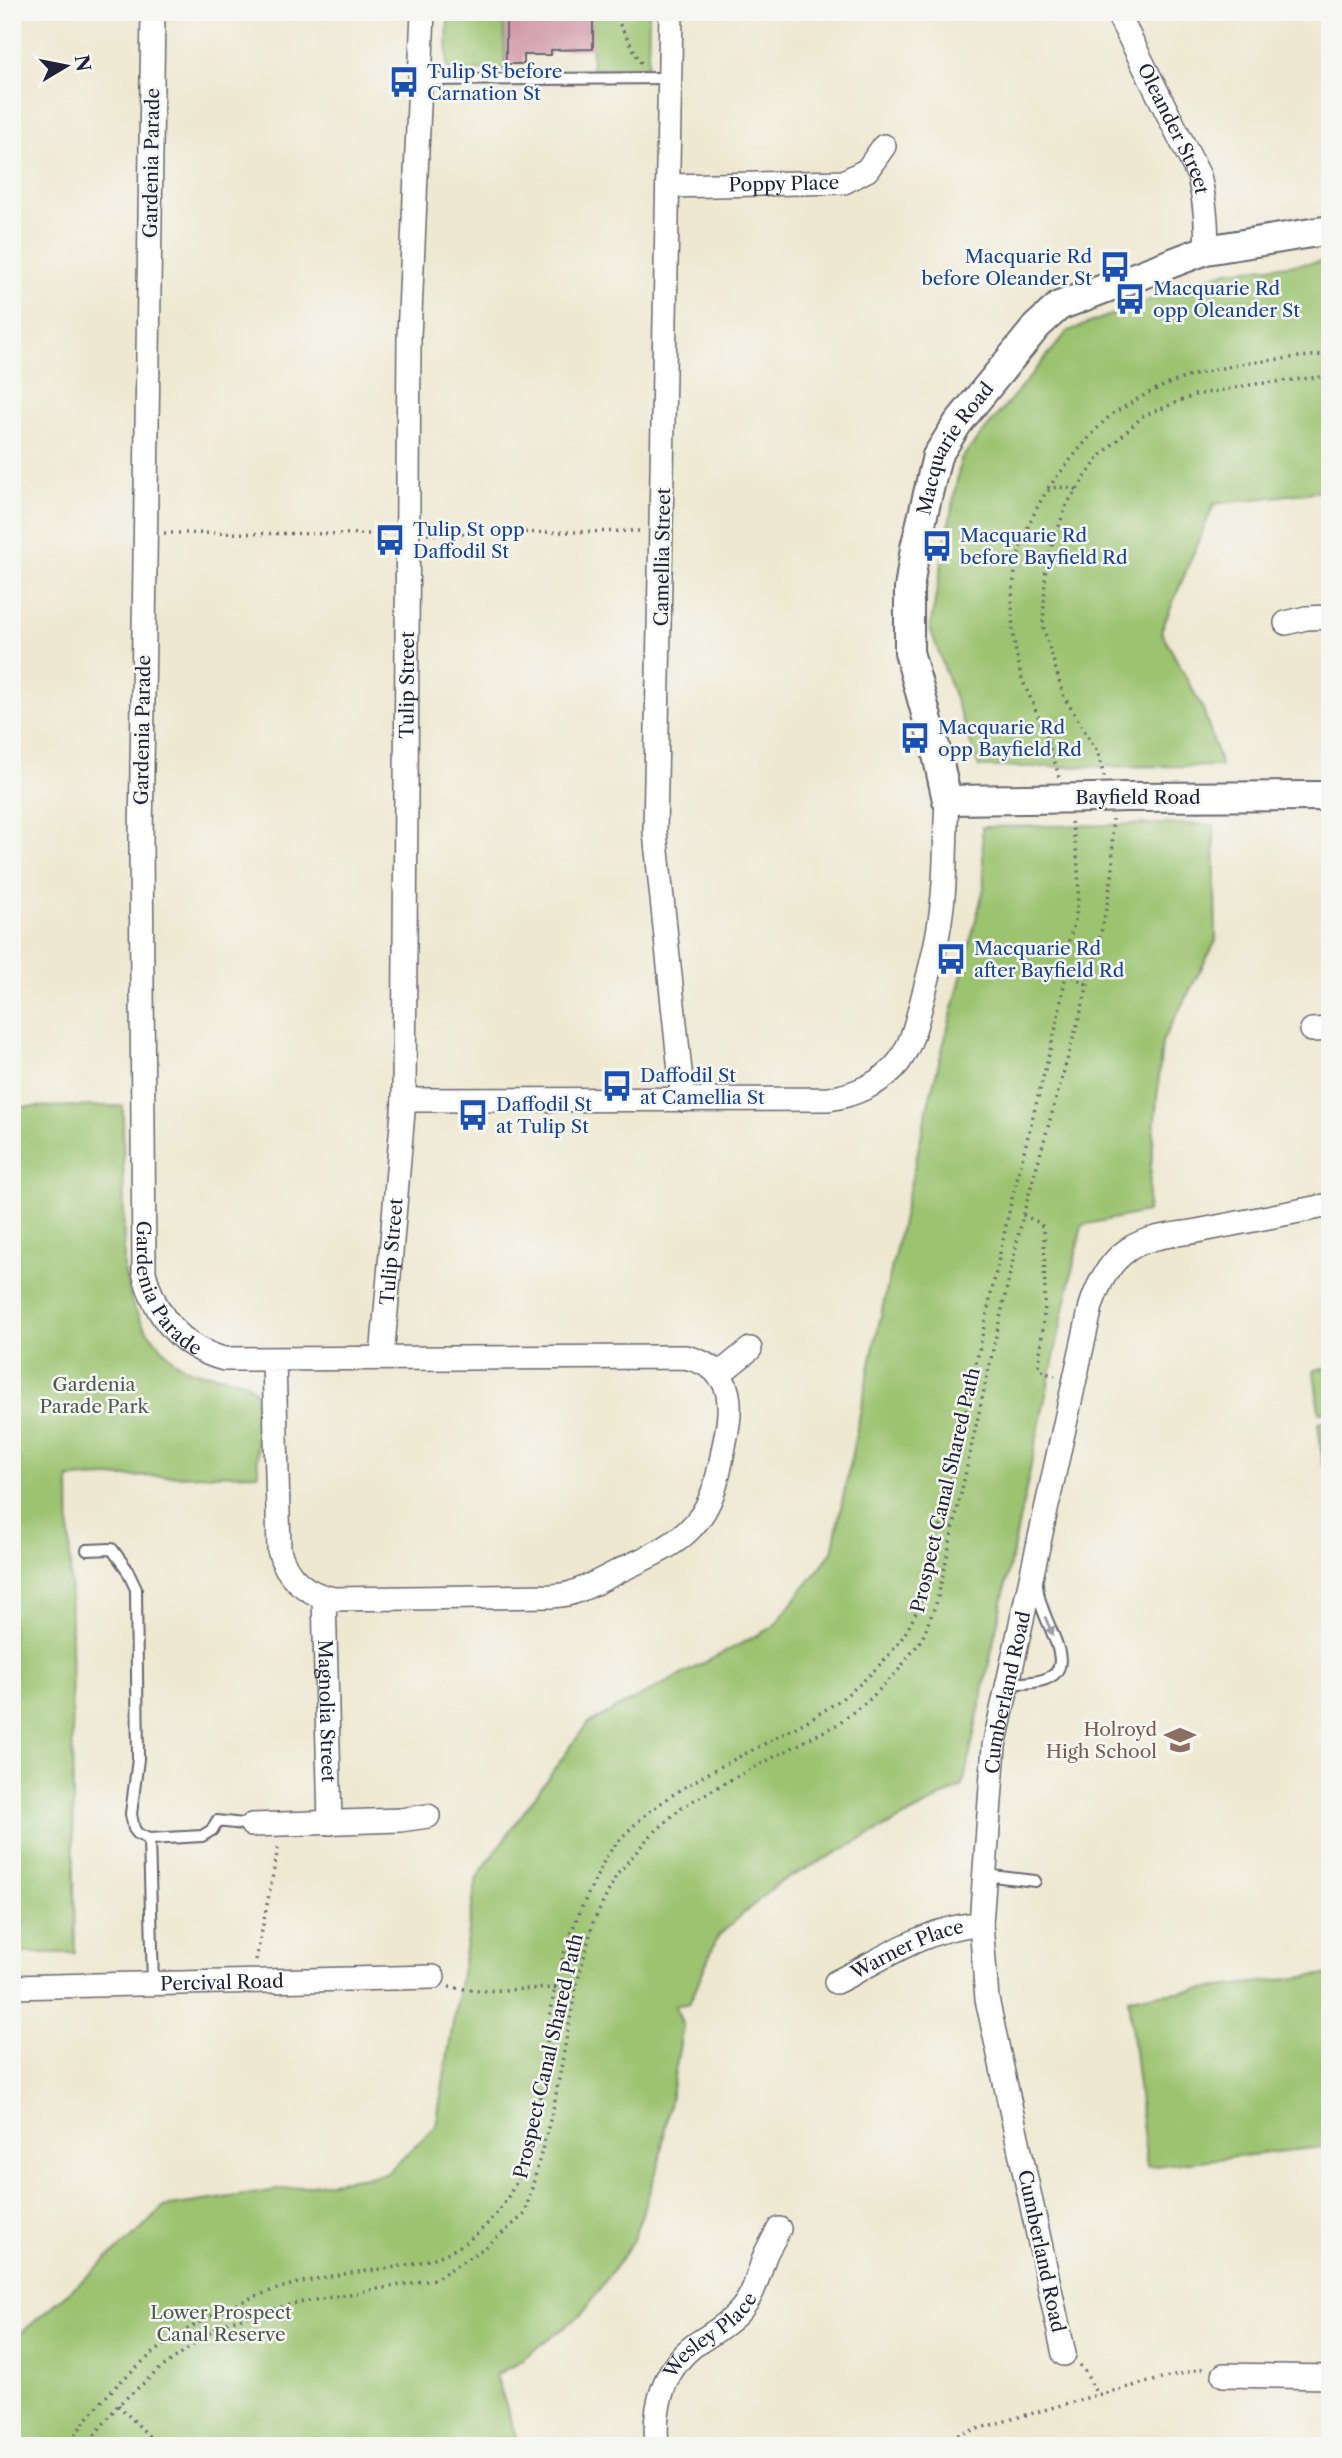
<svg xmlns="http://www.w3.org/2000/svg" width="1342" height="2458" font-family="'Libre Caslon Text',serif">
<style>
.green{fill:#9bc36f;stroke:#5e7255;stroke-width:2}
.building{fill:#d097a8}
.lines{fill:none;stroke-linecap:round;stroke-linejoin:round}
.service-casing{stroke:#69676f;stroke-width:14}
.minor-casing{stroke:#69676f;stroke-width:26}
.tertiary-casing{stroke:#69676f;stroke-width:32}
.path{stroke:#69676f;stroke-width:3.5;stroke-dasharray:2 5;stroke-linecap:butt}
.service{stroke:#fff;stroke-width:10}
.minor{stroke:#fff;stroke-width:23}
.tertiary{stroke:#fff;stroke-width:28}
.tertiary-bridge-casing{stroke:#69676f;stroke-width:32;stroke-linecap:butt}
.tertiary-bridge{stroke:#fff;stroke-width:28}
.oneway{fill:#9c9ca7}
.labels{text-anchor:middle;stroke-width:5;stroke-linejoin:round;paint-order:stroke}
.transit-label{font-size:19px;fill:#164399;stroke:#f6f6f2;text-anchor:start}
.street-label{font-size:19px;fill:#22223b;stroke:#f6f6f2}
.park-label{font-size:19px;fill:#4c5a4d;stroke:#f6f6f2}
.education-label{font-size:19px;fill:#785e54;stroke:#f6f6f2;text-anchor:end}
</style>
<rect width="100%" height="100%" fill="#f6f6f2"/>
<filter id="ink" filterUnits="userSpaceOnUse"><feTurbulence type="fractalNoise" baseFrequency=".0143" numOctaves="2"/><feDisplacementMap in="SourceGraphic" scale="14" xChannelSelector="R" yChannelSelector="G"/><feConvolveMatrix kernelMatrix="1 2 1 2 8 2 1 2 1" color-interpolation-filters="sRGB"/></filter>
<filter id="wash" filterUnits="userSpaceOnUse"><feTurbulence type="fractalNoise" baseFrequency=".00686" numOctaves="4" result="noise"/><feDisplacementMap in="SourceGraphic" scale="28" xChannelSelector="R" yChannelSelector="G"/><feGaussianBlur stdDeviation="1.57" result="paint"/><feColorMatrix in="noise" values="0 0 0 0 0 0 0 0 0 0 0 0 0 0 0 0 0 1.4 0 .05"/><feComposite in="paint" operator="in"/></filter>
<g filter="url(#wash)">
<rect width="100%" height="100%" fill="#eee8d0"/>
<path class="green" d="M448,12h56l1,58 -55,1 -3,-4z
M591,12h58l-1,52 -5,5h-51z
M1330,261v229l-116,14 -53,127 42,78 18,57 -242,1 -49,-139 31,-169 107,-128 159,-60z
M1171,824l43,1 2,116 -54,101 -15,170 -65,13 -119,561 -186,98 -59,52 -29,68 -14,1 8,21 -24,138 -27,79 -51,72 -68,51 -17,9 23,71h-507v-105l131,-113 20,-21 223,-33 50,-48 41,-249 110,-153 186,-97 59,-75 40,-197 58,-258 54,-209 -2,-61z
M123,1106l1,163 9,37 13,24 28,31 18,10 50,9 13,10 3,84 -189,4 6,475h-63v-846z
M1330,1368v43l-11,1 -5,-42z
M1330,1421v44h-7l-5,-42z
M1330,1974v172l-183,21 -19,-169z"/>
<g id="blocks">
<path class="building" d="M506,12h87v37l-42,1v5h-27v9h-18z"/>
</g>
</g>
<g filter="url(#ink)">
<use href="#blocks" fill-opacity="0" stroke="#69676f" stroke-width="2"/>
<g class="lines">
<defs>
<path id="service" d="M421,80l249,-2
M87,1550l25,-1 14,19 10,21 2,170 -7,55 3,15 4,5 11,5
M1008,1683c95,3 31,-53 29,-99
M984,1875l51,6
M153,1984l-4,-145 53,-3 10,-6 5,-9 35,4"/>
<g id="minor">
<path id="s1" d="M153,12l-12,827 3,433c11,44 36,75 80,87l461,-2c54,12 47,52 38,94 -5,28 -11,56 -32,77 -20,21 -49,31 -74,44 -14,7 -28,15 -43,20 -7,3 -14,3 -21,4l-219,3c-28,-5 -48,-22 -55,-49l-5,-190"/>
<path d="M671,12l-16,820 28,268"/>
<path id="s2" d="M1117,12l82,164c6,26 9,48 7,74"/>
<path id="s3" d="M668,186l176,-4 23,-12 17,-24"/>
<path d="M1286,623l20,-5 24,-1"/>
<path d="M1312,1030l18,-1"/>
<path d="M404,1100l425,-1c25,-4 54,-16 70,-37 14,-20 18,-43 24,-65 9,-34 17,-66 20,-101 3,-32 2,-64 4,-96"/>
<path id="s4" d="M382,1358l22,-258 5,-763 14,-325"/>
<path d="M718,1375l32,-26"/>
<path id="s5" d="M324,1597l6,226"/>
<path d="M252,1825l148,-5 28,-4"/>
<path id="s6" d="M836,1982c45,-22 93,-56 145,-58"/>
<path id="s7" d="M12,1987l421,-10"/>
<path id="s8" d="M1064,2354l-77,-355 -6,-75 13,-178 97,-440c7,-22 18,-44 38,-57 19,-13 47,-14 68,-18 44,-9 89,-17 133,-26"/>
<path d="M1224,2375l106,2"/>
<path id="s9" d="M657,2446c-4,-38 6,-78 39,-102 15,-10 31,-19 43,-32 16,-17 19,-39 27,-59 4,-8 9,-16 13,-24"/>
</g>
<g id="tertiary">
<path d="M1126,797l204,-1"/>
<path id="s10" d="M1095,798l-148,2 -11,-50 -27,-98v-63l6,-41 22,-92 21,-33 79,-97 22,-20 147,-56 124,-20"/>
</g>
</defs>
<use href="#service" class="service-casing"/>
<use href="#minor" class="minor-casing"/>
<use href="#tertiary" class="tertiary-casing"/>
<path class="path" d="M613,12l29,53
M1048,488c20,-25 40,-52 63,-73 7,-5 16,-9 23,-14 60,-36 128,-40 196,-47
M164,533l224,1
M427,534l213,-3
M1059,777c-6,-22 -14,-44 -23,-66 -5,-13 -13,-26 -16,-40 -13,-52 -11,-109 14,-157 13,-25 13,-31 43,-24
M1104,777l-6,-24 -34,-56 -21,-71 3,-64 21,-58 32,-47 44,-41 52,-21 60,-11 75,-8
M1071,822c7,30 10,62 5,93 -3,19 -16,40 -10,59l21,10
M1023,1215l17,8 4,6 1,76 -6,59 4,8 12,4
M256,1960l23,-116
M449,1987l30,4 97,-4
M1080,2365l3,3 14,26
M118,2405l32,32 4,9
M67,2446c62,-91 150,-149 259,-169 45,-9 101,-7 140,-35 81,-57 72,-168 89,-254 8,-37 22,-73 39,-106 5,-9 9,-21 15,-29 55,-73 153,-100 225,-149 24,-16 46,-38 63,-59 15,-19 23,-43 32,-65l83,-382 44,-171 10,-53
M86,2446l32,-41 42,-36 61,-45 71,-20 143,-25 51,-32 39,-33 29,-109 22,-118 17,-64 23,-47 31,-37 35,-32 48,-27 106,-55 33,-25 28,-28 25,-33 15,-38 86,-386 60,-211 21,-84 9,-49 -1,-52
M917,2446l180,-51 104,-26 4,1"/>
<use href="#service" class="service"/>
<use href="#minor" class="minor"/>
<use href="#tertiary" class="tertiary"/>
<defs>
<path id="tertiary-bridge" d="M1095,798l31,-1"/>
</defs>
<use href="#tertiary-bridge" class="tertiary-bridge-casing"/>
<use href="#tertiary-bridge" class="tertiary-bridge"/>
</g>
<defs><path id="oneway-solid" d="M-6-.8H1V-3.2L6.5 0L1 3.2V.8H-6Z" transform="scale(1.75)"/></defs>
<use class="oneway" href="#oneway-solid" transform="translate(1049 1626) rotate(66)"/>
</g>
<defs>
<symbol id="bus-bare" viewBox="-9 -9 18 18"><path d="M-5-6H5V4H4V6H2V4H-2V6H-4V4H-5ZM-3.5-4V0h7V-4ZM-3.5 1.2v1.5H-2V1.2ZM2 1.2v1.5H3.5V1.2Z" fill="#1a4fb4" stroke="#f6f6f2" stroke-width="2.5" paint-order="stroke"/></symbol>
<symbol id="school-bare" viewBox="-9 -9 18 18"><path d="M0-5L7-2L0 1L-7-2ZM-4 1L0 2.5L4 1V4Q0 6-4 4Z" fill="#8d6e63" stroke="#f6f6f2" stroke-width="2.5" paint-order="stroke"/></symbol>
</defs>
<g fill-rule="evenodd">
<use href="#bus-bare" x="382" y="60" width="44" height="44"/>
<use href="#bus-bare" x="1093" y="245" width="44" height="44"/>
<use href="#bus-bare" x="1108" y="277" width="44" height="44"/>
<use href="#bus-bare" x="368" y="518" width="44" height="44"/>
<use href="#bus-bare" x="915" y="524" width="44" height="44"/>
<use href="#bus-bare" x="893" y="716" width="44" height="44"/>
<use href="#bus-bare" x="929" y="937" width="44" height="44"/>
<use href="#bus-bare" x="595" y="1064" width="44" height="44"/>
<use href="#bus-bare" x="451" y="1093" width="44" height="44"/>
<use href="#school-bare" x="1158" y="1718" width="44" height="44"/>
</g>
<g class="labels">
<g class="transit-label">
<text x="427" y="78">Tulip St before<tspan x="427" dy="22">Carnation St</tspan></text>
<text x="1092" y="263" text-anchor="end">Macquarie Rd<tspan x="1092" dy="22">before Oleander St</tspan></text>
<text x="1153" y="295">Macquarie Rd<tspan x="1153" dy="22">opp Oleander St</tspan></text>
<text x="413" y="536">Tulip St opp<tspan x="413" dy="22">Daffodil St</tspan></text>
<text x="960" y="542">Macquarie Rd<tspan x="960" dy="22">before Bayfield Rd</tspan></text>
<text x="938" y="734">Macquarie Rd<tspan x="938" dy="22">opp Bayfield Rd</tspan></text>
<text x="974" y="955">Macquarie Rd<tspan x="974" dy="22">after Bayfield Rd</tspan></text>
<text x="640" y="1082">Daffodil St<tspan x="640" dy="22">at Camellia St</tspan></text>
<text x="496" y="1111">Daffodil St<tspan x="496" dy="22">at Tulip St</tspan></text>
</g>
<g class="street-label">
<text dy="7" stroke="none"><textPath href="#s2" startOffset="130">Oleander Street</textPath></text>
<text transform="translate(151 163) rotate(-89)" y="7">Gardenia Parade</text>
<text dy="7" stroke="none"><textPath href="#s3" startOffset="116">Poppy Place</textPath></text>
<text dy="7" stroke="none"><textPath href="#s10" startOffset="514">Macquarie Road</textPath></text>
<text transform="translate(662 557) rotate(-89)" y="7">Camellia Street</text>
<text dy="7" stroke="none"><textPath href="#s4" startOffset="674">Tulip Street</textPath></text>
<text transform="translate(142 730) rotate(-89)" y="7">Gardenia Parade</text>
<text x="1138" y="804">Bayfield Road</text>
<text dy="7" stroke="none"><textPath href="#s4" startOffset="107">Tulip Street</textPath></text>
<text dy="7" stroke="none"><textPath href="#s1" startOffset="1284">Gardenia Parade</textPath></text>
<text transform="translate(945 1490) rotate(-77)" y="7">Prospect Canal Shared Path</text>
<text dy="7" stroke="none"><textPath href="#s8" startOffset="672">Cumberland Road</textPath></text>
<text dy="7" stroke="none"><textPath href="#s5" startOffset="114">Magnolia Street</textPath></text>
<text dy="7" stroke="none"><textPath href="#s6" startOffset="79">Warner Place</textPath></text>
<text dy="7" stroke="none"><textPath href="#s7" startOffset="210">Percival Road</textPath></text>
<text transform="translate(548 2056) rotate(-77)" y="7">Prospect Canal Shared Path</text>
<text transform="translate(1042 2251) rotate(78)" y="7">Cumberland Road</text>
<text dy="7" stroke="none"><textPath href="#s9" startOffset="131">Wesley Place</textPath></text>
</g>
<g class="park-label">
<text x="94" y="1391">Gardenia<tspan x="94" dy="22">Parade Park</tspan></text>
<text x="221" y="2319">Lower Prospect<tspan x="221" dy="22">Canal Reserve</tspan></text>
</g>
<g class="education-label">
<text x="1157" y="1736">Holroyd<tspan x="1157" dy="22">High School</tspan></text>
</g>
</g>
<rect width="1342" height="2458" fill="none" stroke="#f6f6f2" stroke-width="42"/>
<g transform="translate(66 66) rotate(80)" stroke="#f6f6f2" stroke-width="5" paint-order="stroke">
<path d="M0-5L12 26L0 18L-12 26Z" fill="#22223b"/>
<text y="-10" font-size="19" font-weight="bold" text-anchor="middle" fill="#22223b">N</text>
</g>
</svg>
